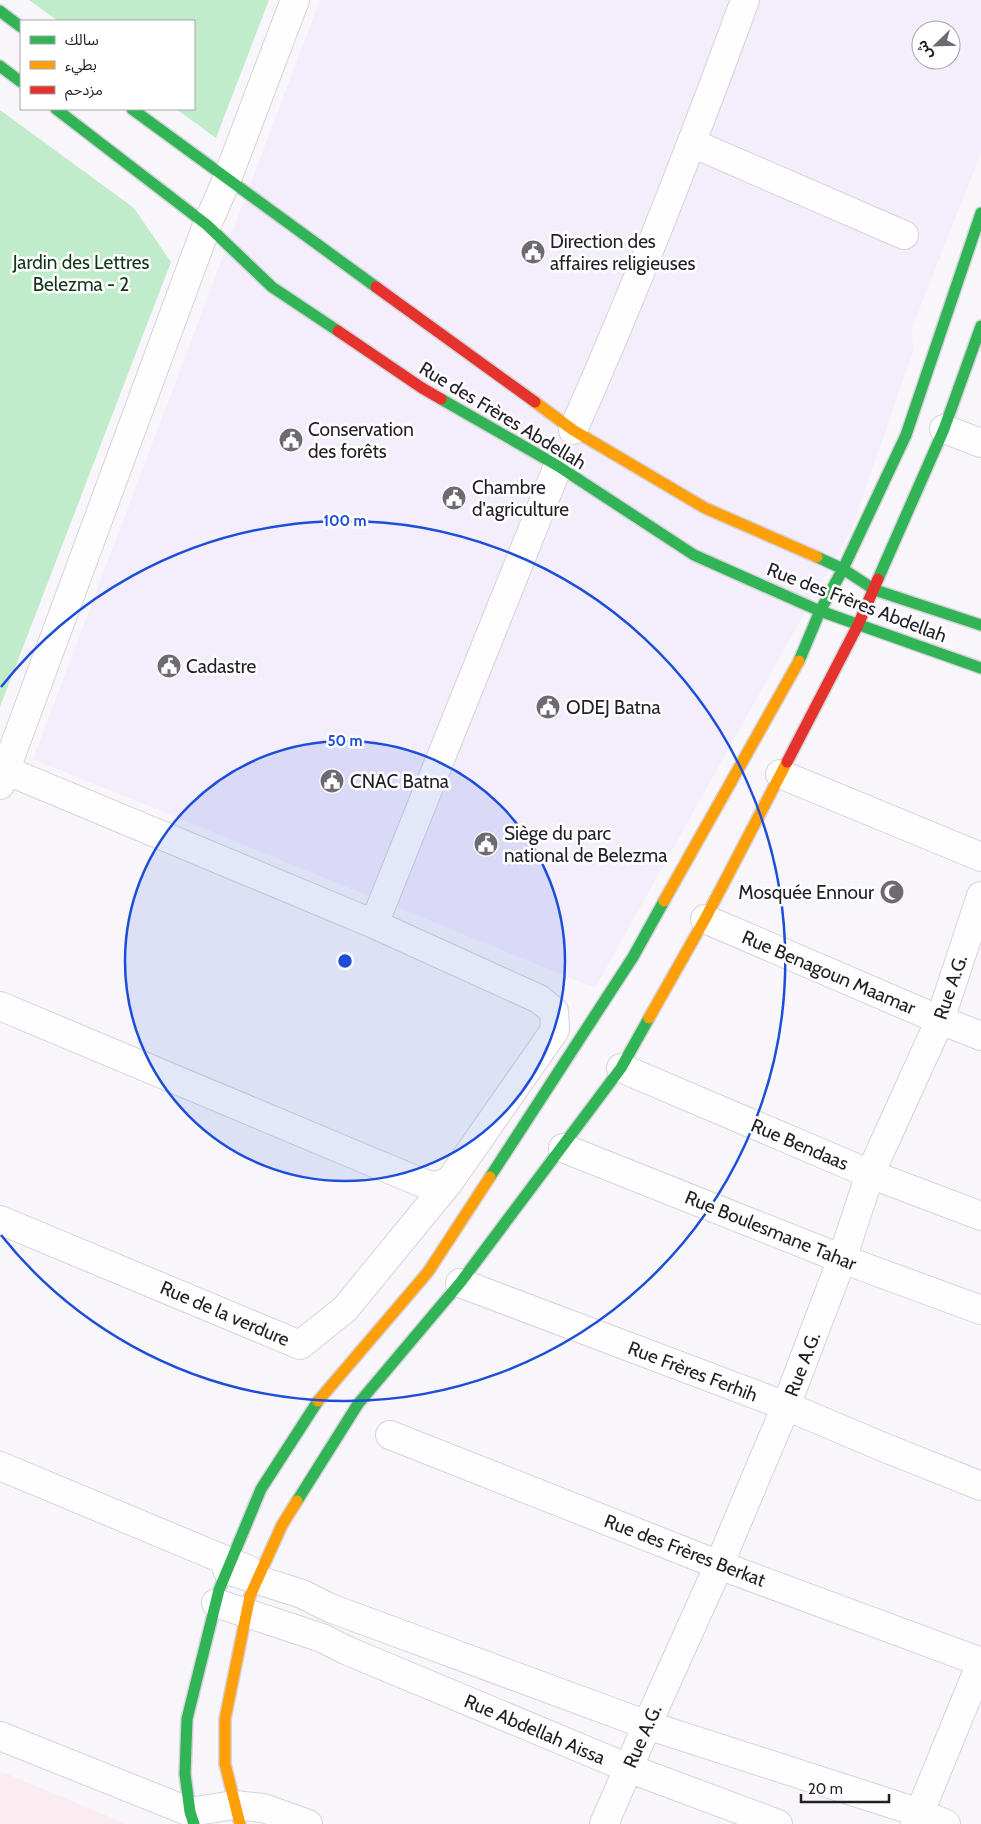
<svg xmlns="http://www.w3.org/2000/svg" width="981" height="1824" font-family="Cabin,'Noto Sans Arabic',sans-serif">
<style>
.built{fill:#f4edfc;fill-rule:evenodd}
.industrial{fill:#fbecf2}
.green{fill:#c0eccb}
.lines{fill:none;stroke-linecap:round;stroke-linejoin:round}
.street-casing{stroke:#d6d3d9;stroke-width:30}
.fast-casing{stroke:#d6d3d9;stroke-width:14}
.slow-casing{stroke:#d6d3d9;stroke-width:14}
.jam-casing{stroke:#d6d3d9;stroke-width:14}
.street{stroke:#fefefe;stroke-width:28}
.fast{stroke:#30b455;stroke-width:11}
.slow{stroke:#ff9f0a;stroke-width:11}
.jam{stroke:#e5322d;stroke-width:11}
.ring{fill:none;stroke:#1d4ed8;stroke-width:2.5}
.labels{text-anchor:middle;stroke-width:5;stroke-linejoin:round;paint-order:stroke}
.poi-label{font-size:19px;fill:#231f27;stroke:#fff;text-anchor:start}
.park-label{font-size:19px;fill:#12351b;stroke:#fff}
.street-label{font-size:19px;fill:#231f27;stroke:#fff}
.centre{fill:#1d4ed8;stroke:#fff;stroke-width:2.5}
.ring-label{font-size:15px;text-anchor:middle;font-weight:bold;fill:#1d4ed8;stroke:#fff;stroke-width:5;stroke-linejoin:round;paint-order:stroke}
</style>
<rect width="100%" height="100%" fill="#f8f6fb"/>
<path class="built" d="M320,0h661v153l-69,175 1,23 -61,177 -257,460 -562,-229zM921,30h30v30h-30z"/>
<path class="industrial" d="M0,1771l127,53h-127z"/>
<path class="green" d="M29,0h240l-53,138 -40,-29h18v-88h-136z
M0,110l134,98 37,54 -171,445z"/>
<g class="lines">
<defs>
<path id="street" d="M692,143l212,92
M944,429l37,14
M573,430c63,-141 119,-285 172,-430
M780,774l201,83
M0,785l207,-560 20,-46 68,-179
M705,919l235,101 41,16
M374,924l184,-458
M0,1006l372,156 53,22 10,2 14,-4 106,-152 -1,-19 -15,-12 -165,-75 -369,-154
M621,1068l249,106 111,42
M563,1148l279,111 139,51
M0,1220l300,125 45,-36 104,-127
M460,1283l326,123 97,41 98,39
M390,1435l329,130 262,97
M0,1466l249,104
M227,1570l75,24 28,14 317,117 273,88 26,11
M216,1603l106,35 26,13 280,117 150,56
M0,1736l190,76 44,-7 29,3 45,16
M604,1824l43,-99 72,-160 67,-159 56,-147 28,-85 70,-154 41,-124
M915,1824l66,-161"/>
<path id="fast" d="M0,11l21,16
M0,66l21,16
M56,109l151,116 65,62 66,44
M132,109l244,178
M441,399l117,67 136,89 126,56 161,57
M817,557l26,12 32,21 106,35
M878,579l66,-150 37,-103
M799,661l21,-50 23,-42 63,-134 75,-222
M490,1177l143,-220 31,-56
M297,1501l61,-97 102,-121 161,-215 28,-50
M194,1824l-4,-12 -5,-38 2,-55 32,-129 42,-101 57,-88"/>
<path id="slow" d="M535,402l38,28 132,78 112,49
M664,901l135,-240
M649,1018l56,-99 82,-157
M318,1401l110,-129 62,-95
M240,1824l-15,-60v-45l25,-123 32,-71 15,-24"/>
<path id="jam" d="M376,287l159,115
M338,331l84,57 19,11
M787,762l71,-137 20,-46"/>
</defs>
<use href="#street" class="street-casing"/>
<use href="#fast" class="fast-casing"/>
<use href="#slow" class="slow-casing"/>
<use href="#jam" class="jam-casing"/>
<use href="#street" class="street"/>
<use href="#fast" class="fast"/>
<use href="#slow" class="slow"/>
<use href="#jam" class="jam"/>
</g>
<circle cx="345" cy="961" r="220" fill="#1d4ed8" fill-opacity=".12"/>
<g class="ring">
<circle cx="345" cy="961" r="220"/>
<path d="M1 687A440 440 0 1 1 1 1235"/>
</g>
<defs>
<symbol id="civic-disc" viewBox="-11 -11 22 22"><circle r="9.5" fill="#6e6a71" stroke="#fff"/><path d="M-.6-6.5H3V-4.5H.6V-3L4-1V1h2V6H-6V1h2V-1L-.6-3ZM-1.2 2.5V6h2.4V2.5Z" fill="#fff"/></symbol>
<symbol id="mosque-disc" viewBox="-11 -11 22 22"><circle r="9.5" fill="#6e6a71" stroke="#fff"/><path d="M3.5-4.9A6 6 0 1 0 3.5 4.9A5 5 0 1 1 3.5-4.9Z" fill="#fff"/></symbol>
</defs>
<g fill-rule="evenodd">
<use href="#civic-disc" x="519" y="238" width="28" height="28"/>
<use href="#civic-disc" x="277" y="426" width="28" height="28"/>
<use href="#civic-disc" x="440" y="484" width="28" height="28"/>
<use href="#civic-disc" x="155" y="652" width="28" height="28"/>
<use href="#civic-disc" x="534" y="693" width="28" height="28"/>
<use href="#civic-disc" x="318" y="767" width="28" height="28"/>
<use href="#civic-disc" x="472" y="830" width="28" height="28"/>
<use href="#mosque-disc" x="878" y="878" width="28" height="28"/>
</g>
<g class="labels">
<g class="poi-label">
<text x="550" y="248">Direction des<tspan x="550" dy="22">affaires religieuses</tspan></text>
<text x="308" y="436">Conservation<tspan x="308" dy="22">des forêts</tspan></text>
<text x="472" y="494">Chambre<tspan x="472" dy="22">d'agriculture</tspan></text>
<text x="186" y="673">Cadastre</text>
<text x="566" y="714">ODEJ Batna</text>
<text x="350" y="788">CNAC Batna</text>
<text x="504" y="840">Siège du parc<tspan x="504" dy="22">national de Belezma</tspan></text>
<text x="874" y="899" text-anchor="end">Mosquée Ennour</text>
</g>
<g class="park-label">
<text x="81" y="269">Jardin des Lettres<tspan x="81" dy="22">Belezma - 2</tspan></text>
</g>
<g class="street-label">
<text transform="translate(503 415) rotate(31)" y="7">Rue des Frères Abdellah</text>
<text transform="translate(857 602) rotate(21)" y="7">Rue des Frères Abdellah</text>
<text transform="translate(829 972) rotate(23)" y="7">Rue Benagoun Maamar</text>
<text transform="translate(950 987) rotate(-71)" y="7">Rue A.G.</text>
<text transform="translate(800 1144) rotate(23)" y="7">Rue Bendaas</text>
<text transform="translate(771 1230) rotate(22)" y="7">Rue Boulesmane Tahar</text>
<text transform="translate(225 1313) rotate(23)" y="7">Rue de la verdure</text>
<text transform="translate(802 1364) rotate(-69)" y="7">Rue A.G.</text>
<text transform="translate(693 1371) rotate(21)" y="7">Rue Frères Ferhih</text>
<text transform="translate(685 1550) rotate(21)" y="7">Rue des Frères Berkat</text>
<text transform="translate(535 1729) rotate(23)" y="7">Rue Abdellah Aissa</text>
<text transform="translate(642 1736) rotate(-66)" y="7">Rue A.G.</text>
</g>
</g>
<circle cx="345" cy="961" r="8" class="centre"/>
<g class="ring-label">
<text x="345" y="526">100 m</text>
<text x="345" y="746">50 m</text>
</g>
<rect x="20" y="20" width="175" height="90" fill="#ffffff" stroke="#a7a5a9"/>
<rect x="30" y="36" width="25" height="8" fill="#30b455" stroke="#a7a5a9"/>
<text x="65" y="45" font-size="15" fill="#231f27">سالك</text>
<rect x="30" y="61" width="25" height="8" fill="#ff9f0a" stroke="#a7a5a9"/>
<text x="65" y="70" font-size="15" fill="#231f27">بطيء</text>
<rect x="30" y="86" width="25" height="8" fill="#e5322d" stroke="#a7a5a9"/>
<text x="65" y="95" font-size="15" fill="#231f27">مزدحم</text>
<g transform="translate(936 45) rotate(247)"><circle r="24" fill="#ffffff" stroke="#a7a5a9"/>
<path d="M0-4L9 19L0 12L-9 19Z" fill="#6e6a71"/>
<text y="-8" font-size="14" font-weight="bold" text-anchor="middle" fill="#231f27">ش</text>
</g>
<path d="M801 1794v8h88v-8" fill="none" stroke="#231f27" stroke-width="2.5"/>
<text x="808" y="1794" font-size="15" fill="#231f27" stroke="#ffffff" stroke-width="4" paint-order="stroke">20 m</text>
</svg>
